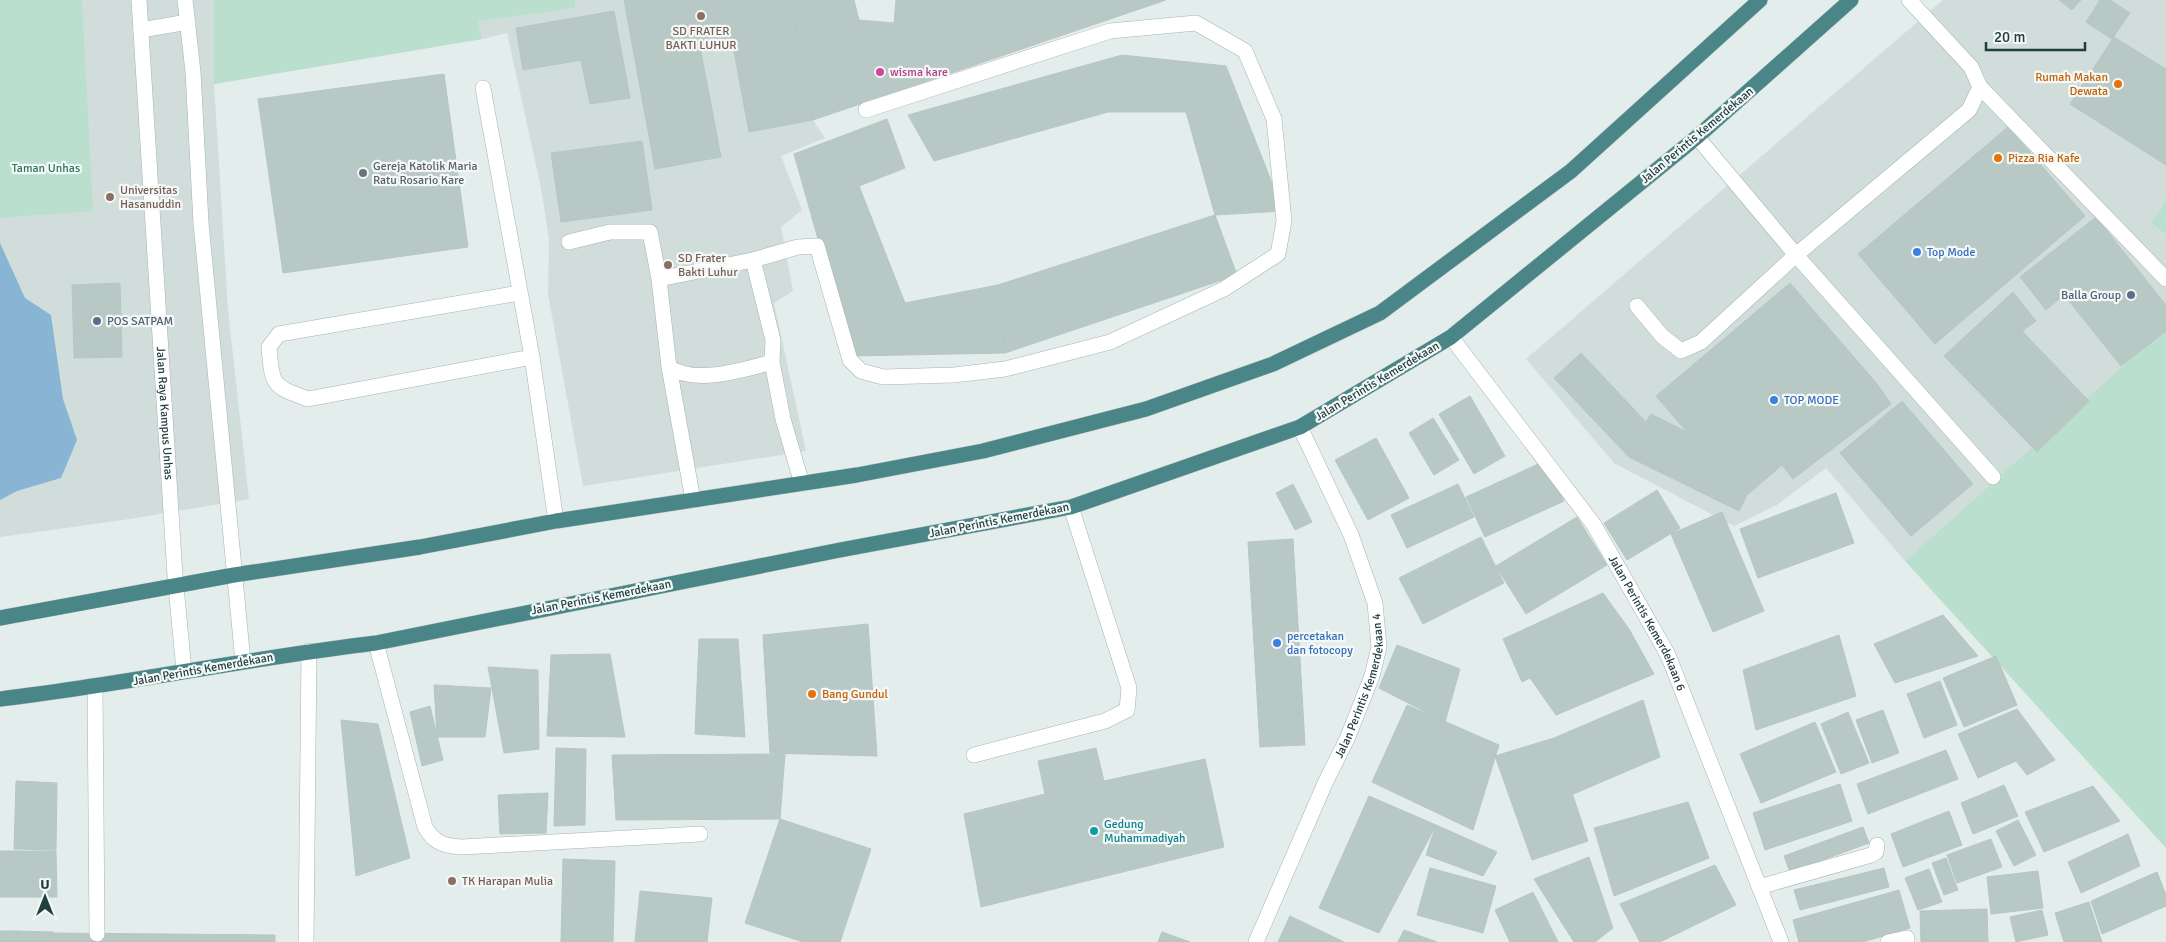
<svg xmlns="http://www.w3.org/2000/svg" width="2166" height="942" font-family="Signika,sans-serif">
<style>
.built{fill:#d1dddb}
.green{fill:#bbdfce}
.water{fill:#89b5d4}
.building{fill:#b8c8c5;stroke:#b5c7c4}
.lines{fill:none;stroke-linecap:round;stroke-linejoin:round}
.service-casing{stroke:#a5b5b4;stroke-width:16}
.minor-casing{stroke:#a5b5b4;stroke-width:16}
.tertiary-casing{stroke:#a5b5b4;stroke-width:16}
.trunk-casing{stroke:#c1c9c9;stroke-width:16}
.service{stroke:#fff;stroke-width:15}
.minor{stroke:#fff;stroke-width:15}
.tertiary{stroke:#fff;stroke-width:15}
.trunk{stroke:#4a8688;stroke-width:15}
.education-dot{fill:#8d6e63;stroke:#f4f9f8;stroke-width:2}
.hotel-dot{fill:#d1479c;stroke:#f4f9f8;stroke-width:2}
.food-dot{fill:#e8710a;stroke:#f4f9f8;stroke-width:2}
.worship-dot{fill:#6b7280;stroke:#f4f9f8;stroke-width:2}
.shop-dot{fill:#3f7fe0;stroke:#f4f9f8;stroke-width:2}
.service-dot{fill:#5c6f8a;stroke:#f4f9f8;stroke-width:2}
.culture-dot{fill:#0f9aa8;stroke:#f4f9f8;stroke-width:2}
.labels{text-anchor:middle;stroke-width:4.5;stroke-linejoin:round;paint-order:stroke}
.education-label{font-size:12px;fill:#785e54;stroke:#f4f9f8;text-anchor:start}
.hotel-label{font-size:12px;fill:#b23c85;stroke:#f4f9f8;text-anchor:start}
.food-label{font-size:12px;fill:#c56008;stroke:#f4f9f8;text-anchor:start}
.street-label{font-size:12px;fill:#223f3f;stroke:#f4f9f8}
.worship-label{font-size:12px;fill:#5b616d;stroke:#f4f9f8;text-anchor:start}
.park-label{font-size:12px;fill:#2b785d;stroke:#f4f9f8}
.shop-label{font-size:12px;fill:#366cbe;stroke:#f4f9f8;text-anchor:start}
.service-label{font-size:12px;fill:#4e5e75;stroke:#f4f9f8;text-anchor:end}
.culture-label{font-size:12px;fill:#0d838f;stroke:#f4f9f8;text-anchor:start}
</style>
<rect width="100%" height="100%" fill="#e3edeb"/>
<path class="built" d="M0,0h791l22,120 12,18 -44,18 21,54 -21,17 12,64 -19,12 32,148 -223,35 -35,-192 1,-55 -8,-51 -34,-155 -25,6 -268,45 14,226 21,189 -126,21 -123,17z
M1943,0h223v200l-15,23 15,12v92l-261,234 -79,-93 -49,37 -43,21 -120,-63 -88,-104z"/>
<path class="green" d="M0,0h82l11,211 -93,7z
M214,0h361v8l-97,13 4,18 -268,45z
M2166,200v35l-15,-12z
M2166,327v521l-261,-287z"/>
<path class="water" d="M0,243l25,55 26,17 12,84 14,41 -16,38 -44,13 -17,9z"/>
<path class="building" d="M624,0h167l22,120 -64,12 -17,-91 -32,6 21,110 -66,12z
M791,0h63l5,20 35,3 2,-23h270l-353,120z
M2059,0h22l-9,10z
M2100,0h10l20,13 -18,26 -26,-17z
M614,11l16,87 -40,6 -9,-44 -58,10 -7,-42z
M2114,37l52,32v96l-96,-61z
M1122,55l104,11 57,145 -68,4 -29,-103h-78l-174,49 -26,-46z
M444,74l24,173 -185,26 -25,-174z
M887,119l18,49 -46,18 46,117 93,-18 7,68 -154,3 -57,-202z
M2008,127l77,89 -150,128 -77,-90z
M642,141l10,69 -91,12 -10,-69z
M1215,215l22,60 -232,78 -7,-68z
M2096,217l70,88v26l-45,35 -57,-71 -18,15 -26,-33z
M120,283l2,74 -48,1 -2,-73z
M1790,283l87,101 14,20 -98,75 -11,-14 -35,30 -8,16 -110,-54 -75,-79 27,-25 65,69 5,-8 36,18 -31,-36z
M2013,292l23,29 -14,10 67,70 -52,51 -93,-96z
M1470,396l35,60 -31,18 -35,-60z
M1902,401l71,83 -62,52 -71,-83z
M1433,418l26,42 -25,15 -25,-42z
M1376,438l33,60 -41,22 -33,-60z
M1545,461l19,40 -79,36 -19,-40z
M1293,484l19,38 -17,8 -19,-37z
M1458,484l16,33 -67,31 -16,-33z
M1657,490l23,38 -53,32 -23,-37z
M1836,493l18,50 -96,35 -18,-49z
M1722,512l42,99 -51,21 -42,-98z
M1577,517l30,48 -81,49 -30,-48z
M1481,537l23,46 -81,41 -24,-46z
M1293,539l12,206 -45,2 -12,-205z
M1603,593l26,36 -107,53 -19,-43z
M1943,615l35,41 -83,27 -21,-39z
M868,624l9,132 -107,-3 -7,-118z
M1629,629l25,45 -98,41 -26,-37z
M1839,635l17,61 -100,34 -13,-60z
M699,639h39l7,98 -50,-3z
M1397,645l63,24 -15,53 -66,-34z
M610,654l15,83 -78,-1 4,-81z
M1996,656l21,49 -53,22 -21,-49z
M488,667l50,3 1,79 -35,4z
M1940,681l17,44 -33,13 -17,-44z
M434,685l57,3 -6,49h-48z
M1643,700l17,57 -89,38 -17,-57z
M1407,705l92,40 -26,85 -101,-48z
M430,706l13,54 -21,6 -12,-54z
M2017,709l38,51 -28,15 -11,-14 -38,17 -20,-44z
M1883,710l16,43 -27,10 -16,-43z
M1848,712l21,51 -28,11 -20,-50z
M341,720l37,4 32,134 -54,18z
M1815,722l21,50 -75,31 -21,-49z
M1554,738l34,103 -56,19 -37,-104z
M556,748l30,1 -1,76 -31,1z
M1096,748l8,33 101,-22 19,88 -243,60 -17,-93 81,-20 -7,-33z
M1946,750l12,29 -90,35 -11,-30z
M785,754l-5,65 -164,1 -4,-65z
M16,781l41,2 -1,67 -42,-1z
M1840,784l12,37 -87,29 -12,-37z
M2004,785l14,31 -45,18 -12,-31z
M2093,786l27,35 -76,31 -19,-40z
M548,793l-2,40 -46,1 -2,-39z
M1369,796l67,29 -57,108 -60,-25z
M1688,802l21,56 -95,38 -20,-68z
M1949,811l13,34 -59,22 -12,-33z
M780,819l91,30 -31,93h-37l-58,-19z
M2018,820l18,35 -22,11 -18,-35z
M1436,825l61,27 -14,24 -57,-21z
M1863,827l6,16 -79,29 -6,-16z
M2128,834l12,32 -59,27 -13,-31z
M1991,839l11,28 -45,16 -10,-28z
M0,851h56l1,46h-57z
M1589,857l24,71 -18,14h-21l-40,-63z
M1946,858l12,32 -14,5 -12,-32z
M563,859l52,2 -2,81h-52z
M1715,865l21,40 -76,37h-20l-20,-38z
M1430,868l66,18 -13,47 -66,-18z
M1884,868l5,19 -89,23 -6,-20z
M1929,869l13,33 -24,8 -13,-32z
M2038,871l5,37 -52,6 -4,-37z
M2157,872l9,23v11l-64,28 -11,-33z
M1899,890l11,38 -47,14h-64l-6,-22z
M640,891l72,7 -5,44h-72z
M1533,892l25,50h-48l-15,-32z
M2089,902l13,40h-38l-9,-29z
M1987,909l1,33h-67l-1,-31z
M2042,910l6,25 -32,7 -6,-25z
M1290,916l54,26h-66z
M1404,930l33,12h-39z
M0,931h17l1,11h-18z
M17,931l36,1v10h-35z
M1162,932l28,10h-32z
M53,933l222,2v7h-222z"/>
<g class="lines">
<defs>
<path id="service" d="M1980,87l186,192
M483,88l49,269 24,164
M1697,137l99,118 173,-145 11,-23 -9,-20 -62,-67
M569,242l41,-10h40l9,47 10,88c25,18 74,3 103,-5l1,-22 -20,-80
M659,279l94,-19 45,-13 19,-1 33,114 11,11 22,6 71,-2 51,-6 105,-27 114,-53 54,-35 6,-33 -10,-102 -29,-68 -49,-28 -86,8 -244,79
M519,293l-240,41 -10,13c3,38 3,39 39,52l224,-42
M1637,306l25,30 19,15 20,-9 95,-87 197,222
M772,362l11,57 19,65
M669,367l24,133
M95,688l2,246
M974,755l131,-34 22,-11 2,-22 -58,-181
M306,942l3,-291"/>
<g id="minor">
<path id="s1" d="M1451,337l143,188 74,130 113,287"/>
<path d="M376,643l49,184c9,16 19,19 37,20l238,-13"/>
<path d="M1759,887l112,-32 5,-3 1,-7"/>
<path id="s2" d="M1256,942l70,-161 21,-42 25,-63 7,-29 -4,-44 -24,-68 -51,-108"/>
<path d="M1888,942l19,-4v4"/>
</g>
<g id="tertiary">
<path id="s3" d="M139,0l36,576 9,95"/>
<path d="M185,0l8,72 8,151 42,439"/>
<path d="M141,30l47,-8"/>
</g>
<path id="trunk" d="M0,618l234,-43 186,-28 136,-26 301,-46 126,-24 163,-42 127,-45 107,-51 191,-142 189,-171
M0,699c126,-15 250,-41 376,-56l464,-93 231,-43 229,-80 151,-90 246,-200 154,-137"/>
</defs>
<use href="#service" class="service-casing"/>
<use href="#minor" class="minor-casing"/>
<use href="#tertiary" class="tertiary-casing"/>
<use href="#trunk" class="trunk-casing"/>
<use href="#service" class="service"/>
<use href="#minor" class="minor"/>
<use href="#tertiary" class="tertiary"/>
<use href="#trunk" class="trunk"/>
</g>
<g class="education-dot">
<circle cx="701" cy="16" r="5"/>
<circle cx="110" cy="197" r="5"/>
<circle cx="668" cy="265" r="5"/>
<circle cx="452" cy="881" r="5"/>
</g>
<circle class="hotel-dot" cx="880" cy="72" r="5"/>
<g class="food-dot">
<circle cx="2118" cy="84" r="5"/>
<circle cx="1998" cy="158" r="5"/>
<circle cx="812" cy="694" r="5"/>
</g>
<circle class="worship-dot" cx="363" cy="173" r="5"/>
<g class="shop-dot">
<circle cx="1917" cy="252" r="5"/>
<circle cx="1774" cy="400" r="5"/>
<circle cx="1277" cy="643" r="5"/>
</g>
<g class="service-dot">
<circle cx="2131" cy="295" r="5"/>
<circle cx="97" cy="321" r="5"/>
</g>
<circle class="culture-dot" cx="1094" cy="831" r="5"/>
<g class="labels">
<g class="education-label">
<text x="701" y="35" text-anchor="middle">SD FRATER<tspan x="701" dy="14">BAKTI LUHUR</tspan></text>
<text x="120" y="194">Universitas<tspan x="120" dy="14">Hasanuddin</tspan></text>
<text x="678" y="262">SD Frater<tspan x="678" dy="14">Bakti Luhur</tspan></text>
<text x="462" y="885">TK Harapan Mulia</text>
</g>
<g class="hotel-label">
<text x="890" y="76">wisma kare</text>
</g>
<g class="food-label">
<text x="2108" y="81" text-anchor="end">Rumah Makan<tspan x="2108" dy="14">Dewata</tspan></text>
<text x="2008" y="162">Pizza Ria Kafe</text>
<text x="822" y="698">Bang Gundul</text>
</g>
<g class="street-label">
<text transform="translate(1697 135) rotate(-40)" y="4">Jalan Perintis Kemerdekaan</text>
<text transform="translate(1377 381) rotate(-31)" y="4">Jalan Perintis Kemerdekaan</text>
<text dy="4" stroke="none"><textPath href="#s3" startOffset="414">Jalan Raya Kampus Unhas</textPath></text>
<text transform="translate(999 520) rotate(-11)" y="4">Jalan Perintis Kemerdekaan</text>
<text transform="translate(601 597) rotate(-11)" y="4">Jalan Perintis Kemerdekaan</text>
<text dy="4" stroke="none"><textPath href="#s1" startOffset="348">Jalan Perintis Kemerdekaan 6</textPath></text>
<text transform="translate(203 669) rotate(-10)" y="4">Jalan Perintis Kemerdekaan</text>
<text dy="4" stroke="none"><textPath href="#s2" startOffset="278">Jalan Perintis Kemerdekaan 4</textPath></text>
</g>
<g class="worship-label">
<text x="373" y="170">Gereja Katolik Maria<tspan x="373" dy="14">Ratu Rosario Kare</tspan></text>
</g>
<g class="park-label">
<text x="46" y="172">Taman Unhas</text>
</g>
<g class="shop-label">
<text x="1927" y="256">Top Mode</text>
<text x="1784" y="404">TOP MODE</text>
<text x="1287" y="640">percetakan<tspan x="1287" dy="14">dan fotocopy</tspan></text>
</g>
<g class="service-label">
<text x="2121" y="299">Balla Group</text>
<text x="107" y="325" text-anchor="start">POS SATPAM</text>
</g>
<g class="culture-label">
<text x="1104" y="828">Gedung<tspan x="1104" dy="14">Muhammadiyah</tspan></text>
</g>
</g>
<g transform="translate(45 897)" stroke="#f4f9f8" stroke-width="4" paint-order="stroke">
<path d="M0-4L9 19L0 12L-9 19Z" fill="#223f3f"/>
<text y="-8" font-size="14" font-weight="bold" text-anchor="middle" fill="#223f3f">U</text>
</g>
<path d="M1986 42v8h99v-8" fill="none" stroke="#223f3f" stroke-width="2.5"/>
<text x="1994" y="42" font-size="15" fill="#223f3f" stroke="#f4f9f8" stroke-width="4" paint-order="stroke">20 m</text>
</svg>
